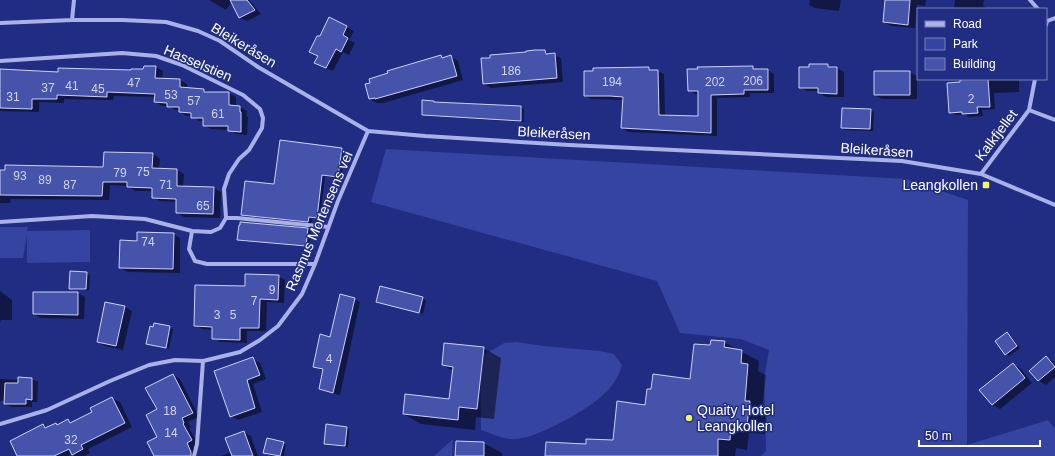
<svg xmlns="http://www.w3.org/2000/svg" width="1055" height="456" font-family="Arial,sans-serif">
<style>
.green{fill:#3544a0}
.shadow{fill:#0007}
.building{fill:#4653aa;stroke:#ccd2f6}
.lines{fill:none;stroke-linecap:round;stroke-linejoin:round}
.street{stroke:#a8b1e8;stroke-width:4}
.poi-dot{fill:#f2f56a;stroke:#212d82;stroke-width:1.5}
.labels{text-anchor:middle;stroke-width:3;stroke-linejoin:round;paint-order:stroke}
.number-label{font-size:12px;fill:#d1d4ea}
.street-label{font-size:14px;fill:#fff;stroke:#212d82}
.poi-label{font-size:14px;fill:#fff;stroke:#212d82;text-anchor:end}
</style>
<rect width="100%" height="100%" fill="#212d82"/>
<path class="green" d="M386,149l520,30 62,21 -1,245 81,-25 7,9v27h-294l5,-5 -2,-73 5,-28 -28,-11 -61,-6 -23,-52 -286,-79z
M0,227h28l-1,4 63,-1v32l-63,1v-28l-4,23h-23z
M516,342l28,4 56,5 14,3 8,11c-3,10 -8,20 -17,28 -15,16 -73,49 -95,46 -10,-1 -20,-6 -29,-9l-1,-75 9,-3 15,-9z
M453,439l-1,17h-18z"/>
<path class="shadow" d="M209,0h40l12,14 -14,7 -7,-3 -8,-16 -6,8z
M810,0h31l-2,11 -24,-3 -6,-3z
M885,0h41l-1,6 -8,-1 -2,23 -24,-2 -7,-4z
M955,0h29l-1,6 3,1 -1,2h-31z
M329,18l25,13 -5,9 6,3 -6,12 -6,-3 -10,19 -10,-4 -4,-11z
M545,51l16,7 2,24 -72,6 -8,-4z
M450,56l8,5 5,19 -80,23h-6l-7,-4 71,-42 3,1z
M827,65l5,3h5l7,4v25h-18l-7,-4v-2h-12l-7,-4 10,-19z
M156,67l7,4 -1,8 18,1 7,4v5l17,1 6,3h19l7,4v10h4l7,4 -1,5 2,1 -1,18 -11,-1 -7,-4 -18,-1 -7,-4v-4h-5l-7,-5h-5l-7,-4v-2h-5l-7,-4h-6l-7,-4 1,-5 -42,-1 -1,4 -49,-1v4l-25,-1v10l-39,-1v-41l59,4 85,-4z
M752,67l5,3h11l6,4v19h-24v4l-33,1v38l-89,-4 -6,-4 2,-28 -32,-1 -7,-3 9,-24 55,-4 4,3h5l6,3 1,42 34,1v-23h-4l-6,-4z
M910,72l7,4v23h-35l-8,-4z
M968,79h51v13l-25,1 1,16 -13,1 1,6 -14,1 -4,-3 -9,1 -6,-3 11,-29z
M434,102l3,1 84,4 3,2v13l-98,-6 -3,-1z
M870,110l4,2 -1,19 -28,-1 -3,-2z
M342,149l3,2 -4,28 -16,-3 -5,43h-8l-1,4 -66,-7 -3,-2 33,-29z
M153,154l7,5 -1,10 18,1 7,4 -1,14h31l7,4 -1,26 -36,-1 -7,-4v-11l-17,-1 -7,-4v-6h-18l-7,-5 -18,-1 -1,15 -98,-1 -1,4h-10v-33l104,-2z
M307,229l4,2 -2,16 -67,-6 -4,-2z
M173,234l7,4v35l-52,-1 -8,-4 18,-26z
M86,273l4,2 -1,15h-15l-4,-2z
M278,276l7,4 -1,23 -17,-1 -1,29h-19v12l-27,-1 -7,-4v-8l-11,-1 -7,-4 51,-38z
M381,287l45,13 -3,14 -45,-12z
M0,291l12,9v20h-11l-1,2z
M78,293l7,4 -1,22 -43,-1 -7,-4z
M354,299l6,3 -20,93 -14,-3 -6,-3 4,-18 -10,-5z
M125,307l7,4 -9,39 -18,-4 -7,-4z
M154,324l19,5 -4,20 -22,-6z
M1007,333l3,2 10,13 -11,8 -3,-2z
M724,342l35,19 -1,10 8,4 -4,34 5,3 -2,22 -16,-1 -2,17 -11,-2 -1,8h-189l41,-11 26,-4 33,-35 45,-26 20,-34z
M483,348l18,10 -7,61 -18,-2 -1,13 -54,-6 -17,-10 46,-14 3,-29 -10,-6z
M1046,357l9,6v14l-9,8 -7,-4 -8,-10z
M253,359l7,4 6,16 -13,5 9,28 -24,8 -7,-4z
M1013,364l7,4 12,15 -32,26 -7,-4z
M173,375l7,4 19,38 -11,5 3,5 -2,1 9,16 -5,3 3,5 -7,4h-34l4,-19 -1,-27z
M0,379l19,1 13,-1 6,3 -1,20h-5v5h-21l-6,-3v-3h-5z
M112,398l8,4 12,25 -44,22 2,4 -6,3h-9l-3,-2 -4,2h-50l25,-31 5,3 8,-4 2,1 10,-5 5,3 21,-10z
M346,428l3,1 -1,18 -20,-2 -3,-2z
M244,432l7,4 7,20h-37l11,-4z
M457,442l27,1 18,10v3h-46z
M283,443l3,2 -2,11h-12l-8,-3z"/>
<path class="building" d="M230,0h17l8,10 -16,8z
M885,0h25l-2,25 -25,-3z
M329,17l18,9 -4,9 5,3 -7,14 -5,-3 -10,19 -12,-5 4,-7 -9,-4 8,-16h3z
M535,50h10l1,4 9,-1 2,25 -74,6 -2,-26h9v-3l36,-3v-1z
M441,55l1,3 9,-3 6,21 -82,23v-1l-6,1 -4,-15 5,-1 -1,-4 19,-6 -1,-2z
M809,64h19v3h9v27l-19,-1v-5h-19v-21h10z
M144,66h12l-1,12 25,1v8l24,2v3h25v13l11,1v6h1v20l-13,-1v-5h-25v-8h-12v-5l-12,-1v-5h-12v-4l-13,-1 1,-8 -48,-2v5l-50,-2v4h-25v10l-32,-1v-39l58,3v-4l73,2v-1h12z
M753,66v3h15v21h-24v4l-33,1v38l-90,-5 2,-31 -13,-1h-26v-25h9v-3l56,-1v3h9l1,45 39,1v-25h-10l-1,-22h11l-1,-2z
M874,71h36v24h-36z
M967,79h21l2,28h-13l1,6 -16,1v-2l-13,1 -2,-30 13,-1v-2z
M422,100l12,1v1l87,4v15l-99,-6z
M842,108l29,1 -1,20 -29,-1z
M280,140l62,8 -4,29 -16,-2 -5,43 -8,-1 -1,5 -67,-7 4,-34 29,3z
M104,152l49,1 -1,15 25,1v17l37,1 -1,27 -37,-1v-14l-24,-1v-10l-25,-1v-5h-24l-1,14 -102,-1v-25h5v-5l98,2z
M240,222l68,6 -2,18 -69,-6 2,-15h1z
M137,232l37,1 -1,36 -54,-1 1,-28 17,1z
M70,271l17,1 -1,17h-17z
M245,274l34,1 -1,25 -18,-1 -1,29h-19v12l-28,-1v-12l-18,-1 1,-41 50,1z
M380,286l43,11 -4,16 -43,-11z
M33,292h45v23l-45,-1z
M340,294l15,4 -22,95 -14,-4 4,-20 -10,-2 7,-33 10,3z
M105,302l20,4 -9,40 -19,-4z
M154,323l16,3 -4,22 -20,-4 4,-18 3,1z
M1007,332l10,14 -12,9 -10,-14z
M711,340l14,1 -1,6 18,3 -1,13 7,1 -3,37h5l-3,24 -16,-2 -1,17 -12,-1v17h-173l1,-14 40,2v-5l27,1 4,-39 28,4 2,-16h4l2,-15 37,5 4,-35 16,1z
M444,343l40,4 -7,62 -18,-2 -1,13 -55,-6 2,-20 44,5 4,-32 -11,-2z
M1046,356l9,11 -17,14 -9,-10z
M253,357l7,18 -13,5 8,28 -25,9 -16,-46z
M1013,363l12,15 -33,27 -13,-15z
M173,374l20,39 -11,5 2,5 -1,1 9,16 -5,3 4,9v4h-37l-7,-14 10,-5 -11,-22 11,-6 -12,-21z
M18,377l14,1v22l-6,-1v5h-22l1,-21h13z
M112,397l13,26 -44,22 2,4 -11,6 -3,-6 -15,7h-37l-7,-15 33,-17 2,4 11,-5 1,2 11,-6 2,4 22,-11 -2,-4z
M326,424l21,3 -2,19 -21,-2z
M244,431l9,25h-21l-7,-18z
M267,438l17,4 -4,14 -17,-3z
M456,441l28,1v14h-29z"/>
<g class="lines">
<path class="street" d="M1030,0l8,9
M72,20l2,-20
M0,23l72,-3h50l44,2 32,9 22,10 38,26 110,64 57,5 144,9 333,16 79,13 74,31
M1046,25l1,-4 8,-3
M0,61l122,-8 34,3 26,9 61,30 17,14 3,9 -1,10 -13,22 -10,9 -10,15 -5,15 2,29 -6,10 -9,4 -19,-1 -47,-12 -53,-3 -92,6
M1029,110l26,10
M981,174l48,-64 6,-31
M226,218h11l91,9
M192,231l-3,18 6,12 12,3h108
M0,424l47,-14 63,-29 39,-16 26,-5 28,1 37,-9 20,-12 18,-14 24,-32 13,-30 23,-63 30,-70
M194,456l3,-12 6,-83"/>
</g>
<g class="poi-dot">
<rect x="982" y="181" width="8" height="8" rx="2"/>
<circle cx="689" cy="418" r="4"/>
</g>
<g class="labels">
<g class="number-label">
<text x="511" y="75">186</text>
<text x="753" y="85">206</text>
<text x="612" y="86">194</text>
<text x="715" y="86">202</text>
<text x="134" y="87">47</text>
<text x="72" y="90">41</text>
<text x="48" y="92">37</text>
<text x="98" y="93">45</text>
<text x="171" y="99">53</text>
<text x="13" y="101">31</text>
<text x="971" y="103">2</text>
<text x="194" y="105">57</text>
<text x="218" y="118">61</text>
<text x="143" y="176">75</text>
<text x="120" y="177">79</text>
<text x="20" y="180">93</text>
<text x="45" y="184">89</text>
<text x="70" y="189">87</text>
<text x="166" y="189">71</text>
<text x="203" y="210">65</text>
<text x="148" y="246">74</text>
<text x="272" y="294">9</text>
<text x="254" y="305">7</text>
<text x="217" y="319">3</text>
<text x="233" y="319">5</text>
<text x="329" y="363">4</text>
<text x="170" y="415">18</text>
<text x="171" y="437">14</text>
<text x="71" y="444">32</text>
</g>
<g class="street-label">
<text transform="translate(244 45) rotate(31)" y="5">Bleikeråsen</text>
<text transform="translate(198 63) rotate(23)" y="5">Hasselstien</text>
<text transform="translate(554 133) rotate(3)" y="5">Bleikeråsen</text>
<text transform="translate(996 135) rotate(-53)" y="5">Kalkfjellet</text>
<text transform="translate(877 150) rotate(4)" y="5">Bleikeråsen</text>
<text transform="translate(319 221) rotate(-67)" y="5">Rasmus Mortensens vei</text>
</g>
<g class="poi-label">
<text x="978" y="190">Leangkollen</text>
<text x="697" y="415" text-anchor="start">Quaity Hotel<tspan x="697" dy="16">Leangkollen</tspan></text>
</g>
</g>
<rect x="917" y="8" width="130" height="72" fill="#212d82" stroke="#7a81b4"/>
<rect x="925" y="21" width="20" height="6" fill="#a8b1e8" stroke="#7a81b4"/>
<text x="953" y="28" font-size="12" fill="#ffffff">Road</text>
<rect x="925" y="38" width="20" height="12" fill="#3544a0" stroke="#7a81b4"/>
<text x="953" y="48" font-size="12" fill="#ffffff">Park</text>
<rect x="925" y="58" width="20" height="12" fill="#4653aa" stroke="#7a81b4"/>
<text x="953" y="68" font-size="12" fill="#ffffff">Building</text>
<path d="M919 440v6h121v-6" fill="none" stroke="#ffffff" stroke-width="2"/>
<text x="925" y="440" font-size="12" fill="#ffffff" stroke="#212d82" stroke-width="3" paint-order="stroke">50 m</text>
</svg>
